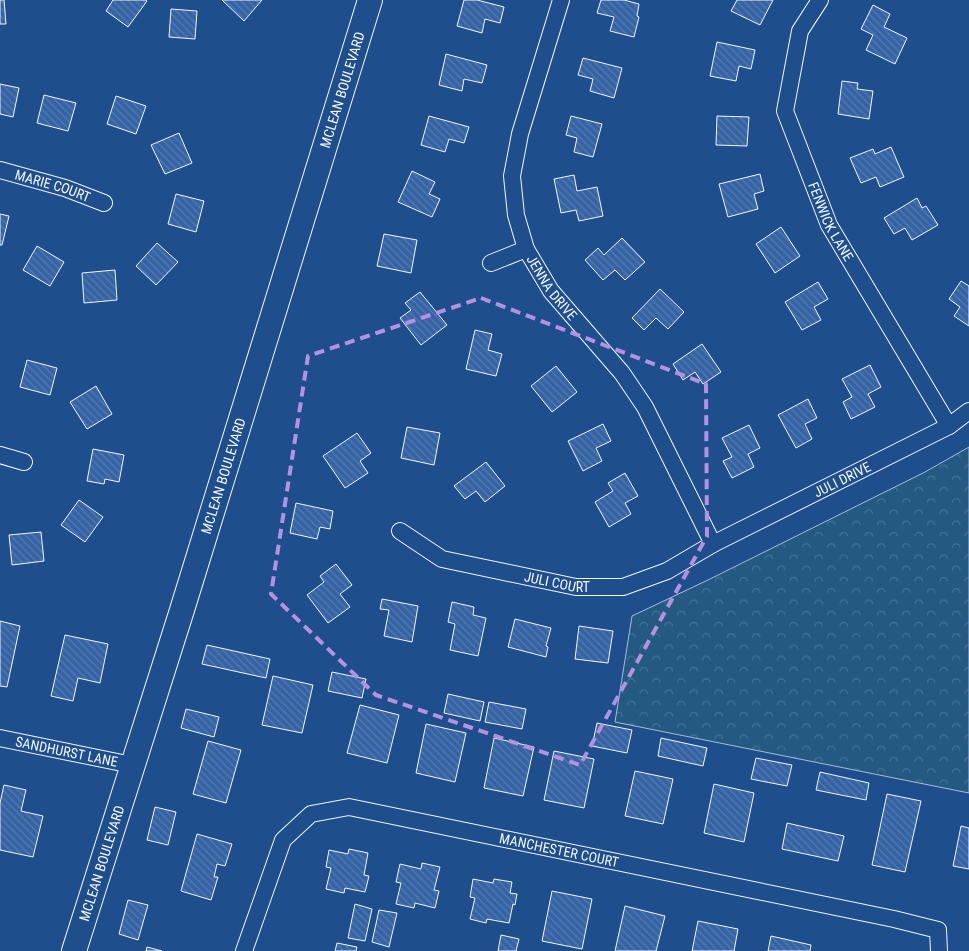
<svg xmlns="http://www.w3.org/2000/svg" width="969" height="951" font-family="'Roboto Condensed',sans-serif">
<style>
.park{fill:url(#park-crowns);stroke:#a8bbd7}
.building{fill:url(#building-back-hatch);stroke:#f2f6ff}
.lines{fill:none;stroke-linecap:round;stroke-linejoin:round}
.street-casing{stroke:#f2f6ff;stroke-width:18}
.secondary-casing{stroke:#f2f6ff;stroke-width:26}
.street{stroke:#1f4e8c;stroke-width:16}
.secondary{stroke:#1f4e8c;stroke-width:24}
.marked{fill:none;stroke:#b691df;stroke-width:4;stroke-dasharray:10 6;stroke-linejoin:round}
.labels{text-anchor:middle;stroke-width:4;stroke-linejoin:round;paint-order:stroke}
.street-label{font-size:14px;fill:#f2f6ff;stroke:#1f4e8c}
</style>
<defs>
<pattern id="park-crowns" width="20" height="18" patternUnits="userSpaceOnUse" patternTransform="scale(1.25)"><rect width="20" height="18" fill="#245a82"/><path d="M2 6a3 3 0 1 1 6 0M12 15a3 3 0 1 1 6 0" fill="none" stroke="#447295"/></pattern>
<pattern id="building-back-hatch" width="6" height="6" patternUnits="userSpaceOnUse" patternTransform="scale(1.25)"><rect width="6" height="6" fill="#3563a3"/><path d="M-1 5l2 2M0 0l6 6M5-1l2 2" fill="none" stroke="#537ab1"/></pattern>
</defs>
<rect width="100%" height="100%" fill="#1f4e8c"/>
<path class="park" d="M969,447v346l-354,-71 17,-106 78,-37 215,-107z"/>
<path class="building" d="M0,0h4l2,24h-6z
M113,0h32l2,1 -19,26 -22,-16z
M222,0h40l-18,21z
M464,0h13l27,7 -4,16 -15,-4 -3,14 -25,-7z
M601,0h23l15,4 -2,12 2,1 -5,20 -24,-6 4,-14 -17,-4z
M737,0h36l-13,25 -29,-14z
M873,5l17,9 -6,13 23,11 -12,26 -29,-14 7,-15 -12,-6z
M171,9l26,2 -2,28 -26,-2z
M717,42l38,8 -4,19 -12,-3 -3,15 -26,-5z
M446,54l41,11 -5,18 -18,-4 -2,12 -23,-6z
M583,58l39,10 -8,30 -24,-7 3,-12 -15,-4z
M842,81l16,2 -1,6 16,2 -4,28 -31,-5z
M0,84l19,4 -6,29 -13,-3z
M44,95l32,8 -8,28 -31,-8z
M116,96l30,10 -10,28 -29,-10z
M429,116l40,11 -5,16 -15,-4 -4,13 -24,-7z
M571,116l31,8 -9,33 -19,-5 3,-14 -11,-3z
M717,116l32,1 -2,29 -31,-1z
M179,133l13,30 -27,11 -14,-29z
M891,147l13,30 -24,10 -4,-10 -15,6 -11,-25 23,-9 2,5z
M412,171l23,11 -6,12 11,5 -8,18 -34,-15z
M760,174l4,17 -10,3 4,15 -30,8 -9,-33z
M574,175l3,16 20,-4 6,29 -24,5 -3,-11 -15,3 -7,-34z
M176,194l28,7 -8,31 -28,-8z
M917,198l5,10 4,-2 12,19 -26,15 -7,-12 -11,6 -10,-16z
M0,214l9,2 -7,29h-2z
M781,227l19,29 -25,17 -19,-29z
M384,234l33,6 -6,33 -34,-7z
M622,238l23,24 -20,18 -10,-10 -12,10 -18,-20 13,-12 6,7z
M157,243l21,19 -22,23 -20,-19z
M37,246l27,16 -14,24 -27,-16z
M115,270l2,30 -33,3 -2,-30z
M961,281l8,5v40l-15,-10 6,-9 -11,-8z
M818,282l10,17 -14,8 7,13 -19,10 -17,-28z
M660,289l24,23 -16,17 -12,-11 -12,12 -12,-12z
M420,292l27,33 -26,20 -21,-27 11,-8 -6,-7z
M475,330l17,4 -4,16 14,4 -6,22 -30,-7z
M702,344l19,28 -18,12 -8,-12 -12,8 -10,-16z
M27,360l30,8 -7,27 -30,-8z
M870,365l11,22 -13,7 7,13 -24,12 -8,-17 9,-5 -10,-18z
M556,366l21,26 -25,20 -21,-26z
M96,386l16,28 -25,15 -17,-27z
M808,399l9,19 -12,6 7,15 -16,9 -18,-33z
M603,424l8,17 -15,7 6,13 -19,10 -15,-30z
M749,425l11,23 -12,6 6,13 -22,11 -9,-17 9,-4 -10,-19z
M407,427l33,6 -6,32 -33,-7z
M357,433l14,20 -11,8 8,12 -23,15 -22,-32z
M93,449l31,6 -5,27 -14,-3 -1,5 -17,-3z
M486,462l19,24 -20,16 -9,-11 -11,8 -11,-13z
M625,473l13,23 -13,7 6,11 -22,13 -14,-25 18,-11 -5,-8z
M79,500l24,17 -18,25 -24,-17z
M296,503l37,8 -3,18 -10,-2 -3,12 -27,-6z
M41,532l3,29 -32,4 -3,-30z
M336,564l16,21 -12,9 10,13 -22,16 -21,-28 17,-13 -4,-6z
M382,599l36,7 -6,36 -28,-6 5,-26 -9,-1z
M452,602l22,5 -1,8 13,3 -8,38 -28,-6 5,-26 -7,-2z
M515,619l36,9 -5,18 2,1 -2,10 -38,-10z
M0,621l20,5 -13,61 -7,-1z
M579,626l34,5 -5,32 -33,-4z
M65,635l43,9 -8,39 -22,-5 -5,23 -22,-5z
M207,645l63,14 -4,19 -64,-14z
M332,672l34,7 -4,19 -34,-7z
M273,676l40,9 -11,48 -40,-8z
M448,694l36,8 -4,19 -36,-8z
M489,702l37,7 -4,20 -37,-7z
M360,705l39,10 -12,48 -40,-10z
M186,709l33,8 -5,20 -33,-9z
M597,723l35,7 -5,23 -35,-7z
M426,724l40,9 -11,49 -39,-9z
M494,738l40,9 -11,49 -39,-8z
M661,738l46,10 -4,18 -45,-10z
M208,741l33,9 -15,53 -33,-9z
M554,751l40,8 -10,49 -40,-8z
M756,758l36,7 -5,21 -36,-7z
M635,771l38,8 -10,45 -38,-8z
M820,772l49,11 -3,17 -50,-10z
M714,784l40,9 -10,49 -40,-9z
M4,785l22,5 -5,21 22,5 -10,41 -33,-7v-47z
M887,794l34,7 -16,71 -33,-7z
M155,807l21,5 -8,33 -21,-5z
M787,823l57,13 -6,25 -56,-12z
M961,826l8,2v41l-16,-3z
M197,834l35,10 -7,22 -8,-2 -3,13h4l-7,23 -30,-9z
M349,849l19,4 -4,22 5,1 -4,16 -20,-4 -1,5 -18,-4 5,-21 -5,-1 3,-17 19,4z
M422,863l18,4 -6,23 5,1 -4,17 -20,-5 -1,5 -18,-4 5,-21 -5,-1 4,-18 21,5z
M473,879l20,4 1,-4 18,3 -2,11 7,1 -2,11 -2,-1 -4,19 -22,-4 -1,4 -16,-4 5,-21 -5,-1z
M552,891l40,8 -10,50 -40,-8z
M128,900l20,5 -10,35 -19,-6z
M355,904l17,5 -7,32 -17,-3z
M625,906l40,10 -9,35h-41z
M379,910l18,3 -8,34 -17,-5z
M698,921l40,8 -4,22h-42z
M501,935l18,4 -3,12h-18z
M771,936l40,9 -1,6h-42z
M337,943l20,4 -1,4h-21z
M147,947l15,4h-16z"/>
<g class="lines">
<defs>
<g id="street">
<path id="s1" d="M561,0l-41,134 -8,42 4,39 10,34 25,42 71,82 23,34 68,137"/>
<path id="s2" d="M820,0l-20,31 -15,80 44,114 120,201"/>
<path id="s3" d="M0,170l65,18 39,15"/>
<path d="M491,263l35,-14"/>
<path d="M0,455l24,7"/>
<path id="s4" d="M400,531l42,28 134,28h47l44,-16 46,-27 236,-118 20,-15"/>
<path id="s5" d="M0,738l132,27"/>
<path id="s6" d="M244,951l39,-111 28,-26 38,-7 545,112 44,11 1,21"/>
</g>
<g id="secondary">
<path id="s7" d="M74,951l108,-341 188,-610"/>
</g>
</defs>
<use href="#street" class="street-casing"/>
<use href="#secondary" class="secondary-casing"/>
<use href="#street" class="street"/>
<use href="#secondary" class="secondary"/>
</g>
<path class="marked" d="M481,298l225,86 1,152 -127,229 -204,-70 -105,-101 37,-238z"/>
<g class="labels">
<g class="street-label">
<text dy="5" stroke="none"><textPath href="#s7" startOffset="902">MCLEAN BOULEVARD</textPath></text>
<text dy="5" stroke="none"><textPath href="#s3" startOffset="55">MARIE COURT</textPath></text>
<text dy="5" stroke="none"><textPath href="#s2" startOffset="238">FENWICK LANE</textPath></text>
<text dy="5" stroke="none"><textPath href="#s1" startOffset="304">JENNA DRIVE</textPath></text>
<text dy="5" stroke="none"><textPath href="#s7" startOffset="498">MCLEAN BOULEVARD</textPath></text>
<text dy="5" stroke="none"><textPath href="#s4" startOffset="479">JULI DRIVE</textPath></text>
<text dy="5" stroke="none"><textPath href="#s4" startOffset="168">JULI COURT</textPath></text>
<text dy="5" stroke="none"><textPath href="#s5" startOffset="68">SANDHURST LANE</textPath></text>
<text dy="5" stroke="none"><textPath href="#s6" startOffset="409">MANCHESTER COURT</textPath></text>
<text dy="5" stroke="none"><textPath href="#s7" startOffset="92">MCLEAN BOULEVARD</textPath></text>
</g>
</g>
</svg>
